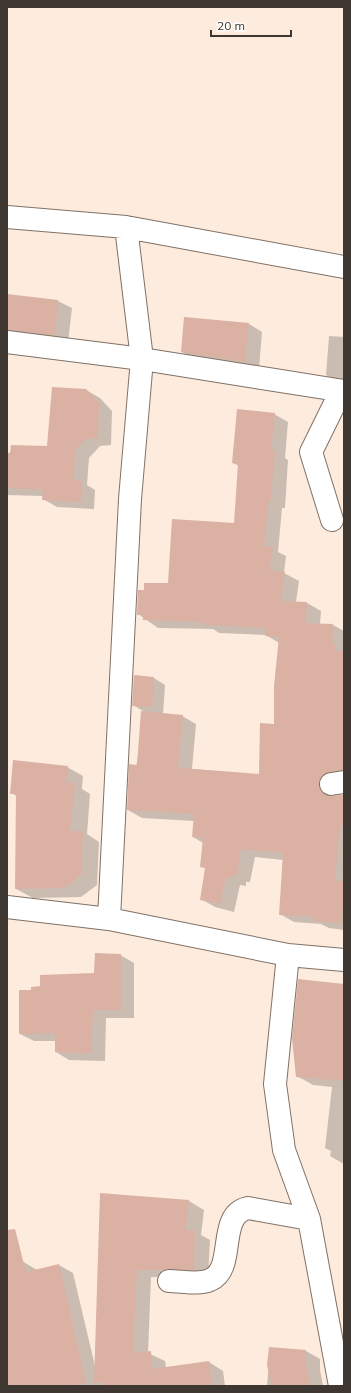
<svg xmlns="http://www.w3.org/2000/svg" width="351" height="1393" font-family="Mulish,sans-serif">
<style>
.shadow{fill:#0003}
.building{fill:#dbb1a4}
.lines{fill:none;stroke-linecap:round;stroke-linejoin:round}
.minor-casing{stroke:#807165;stroke-width:24}
.minor{stroke:#fff;stroke-width:22}
</style>
<rect width="100%" height="100%" fill="#fdebde"/>
<path class="shadow" d="M7,295l51,6 14,7 -4,35 -61,-2z
M249,324l13,8 -3,37 -63,-9 -14,-8z
M329,336l15,1v46h-5l-13,-8z
M86,390l14,8 12,13 -1,34 -11,1 -11,12 -2,27 8,5 -1,19 -37,-2 -14,-8v-3l-36,-1v-41l41,-7z
M274,414l14,8 -3,36 3,2 -3,48h-3l-4,44 8,4 -2,17 15,8 -3,21 11,1 14,8 -1,13 13,1 11,6v148l-12,15 1,2 11,-1v135l-15,-2 -8,-4 -27,-2 -14,-8 3,-54 -28,-3 -5,25h-4v4l-6,-1 -6,27 -19,-5 -14,-8 5,-30 -5,-3 2,-23 -10,-6 1,-16 -52,-3 -14,-8 18,-97 -13,-8 21,-27 11,7 -2,29 19,2 14,8 -4,45 68,6 15,-50 4,-82 -13,-8 -47,-2 -6,-4 -55,-1 -20,-14 7,-23 24,-7 66,-60 4,-58 -6,-3z
M67,767l16,9 -1,13 8,5 -3,40 12,8 -2,43 -16,12 -48,1 -17,-9 1,-93 -6,-3z
M120,955l14,8v55h-28l-1,43 -36,-1 -13,-8v-11h-22l-14,-7 12,-43 10,-4 53,-13z
M344,1051v113l-14,-8 1,-5 -6,-3 7,-61 -19,-2 -16,-9z
M101,1194l88,7 15,9 -3,25 9,5 -2,38 -57,-1 -3,76 17,8 1,7 43,-6 14,9 2,15h-218v-122l15,-3 15,9 22,-5 14,8 22,93z
M270,1348l36,3 14,8v11l3,16h-56z"/>
<path class="building" d="M7,294l51,6 -3,35 -48,-5z
M184,317l65,6 -4,39 -64,-10z
M52,387l34,2 13,14 -1,35 -12,1 -11,11 -1,30 8,1 -1,21 -39,-2 1,-10 -36,-2v-35h3l1,-8 36,1z
M237,409l38,4 -4,37 4,1 -4,49h-2l-5,46 9,1 -4,23 16,2 -4,29 26,1 -1,21 27,1 -1,19h3v8h9v119l-20,4 -4,5 -1,7 3,6 5,4 17,-1v30h-3l-2,8 -4,48h9l-2,42 -28,-2v-4l-35,-2 4,-62 -42,-4 -4,26h-4l-1,3h-6l-6,26 -20,-4 5,-32 -5,-1 3,-29 -11,-1 2,-23 -67,-4 2,-46 8,1 4,-54 42,4 -5,52 3,1 78,6 1,-51 14,1v-38l5,-49 -14,-1 1,-8 -62,-3v-3l-61,-2v-5h-6l1,-25h6v-7h24l4,-64 62,4 4,-59 -6,-1z
M134,675l20,2 -2,30 -20,-1z
M13,760l55,6 -2,16 9,1 -5,48h13l-2,44 -16,13 -50,1 1,-95h-6z
M95,953l26,1v56h-28l-2,43 -36,-1v-19l-36,1v-44h12v-3l9,-1v-11l54,-2z
M298,979l46,5v97l-48,-4 -4,-39z
M100,1193l89,7 -3,30h9l-1,40h-57l-4,83 18,-2 1,18 57,-8 3,25h-108v-4l-10,1z
M15,1229l11,43 33,-8 27,119 -23,3h-56v-156z
M269,1347l37,3 -1,11 5,25h-38l-5,-21z"/>
<g class="lines">
<defs>
<path id="minor" d="M7,217l119,10 218,40
M7,342l135,17 202,32
M332,520l-21,-68 30,-61
M331,784l13,-2
M7,907l102,12 179,36 56,5
M109,919l21,-420 12,-140 -16,-132
M288,955l-13,129 9,66 25,69 31,167
M169,1281c12,0 30,4 41,-1 27,-11 6,-65 38,-72l61,11"/>
</defs>
<use href="#minor" class="minor-casing"/>
<use href="#minor" class="minor"/>
</g>
<rect width="351" height="1393" fill="none" stroke="#3d3631" stroke-width="16"/>
<path d="M211 30v6h80v-6" fill="none" stroke="#3d3631" stroke-width="2"/>
<text x="217" y="30" font-size="12" fill="#3d3631" stroke="#fffcf9" stroke-width="3" paint-order="stroke">20 m</text>
</svg>
